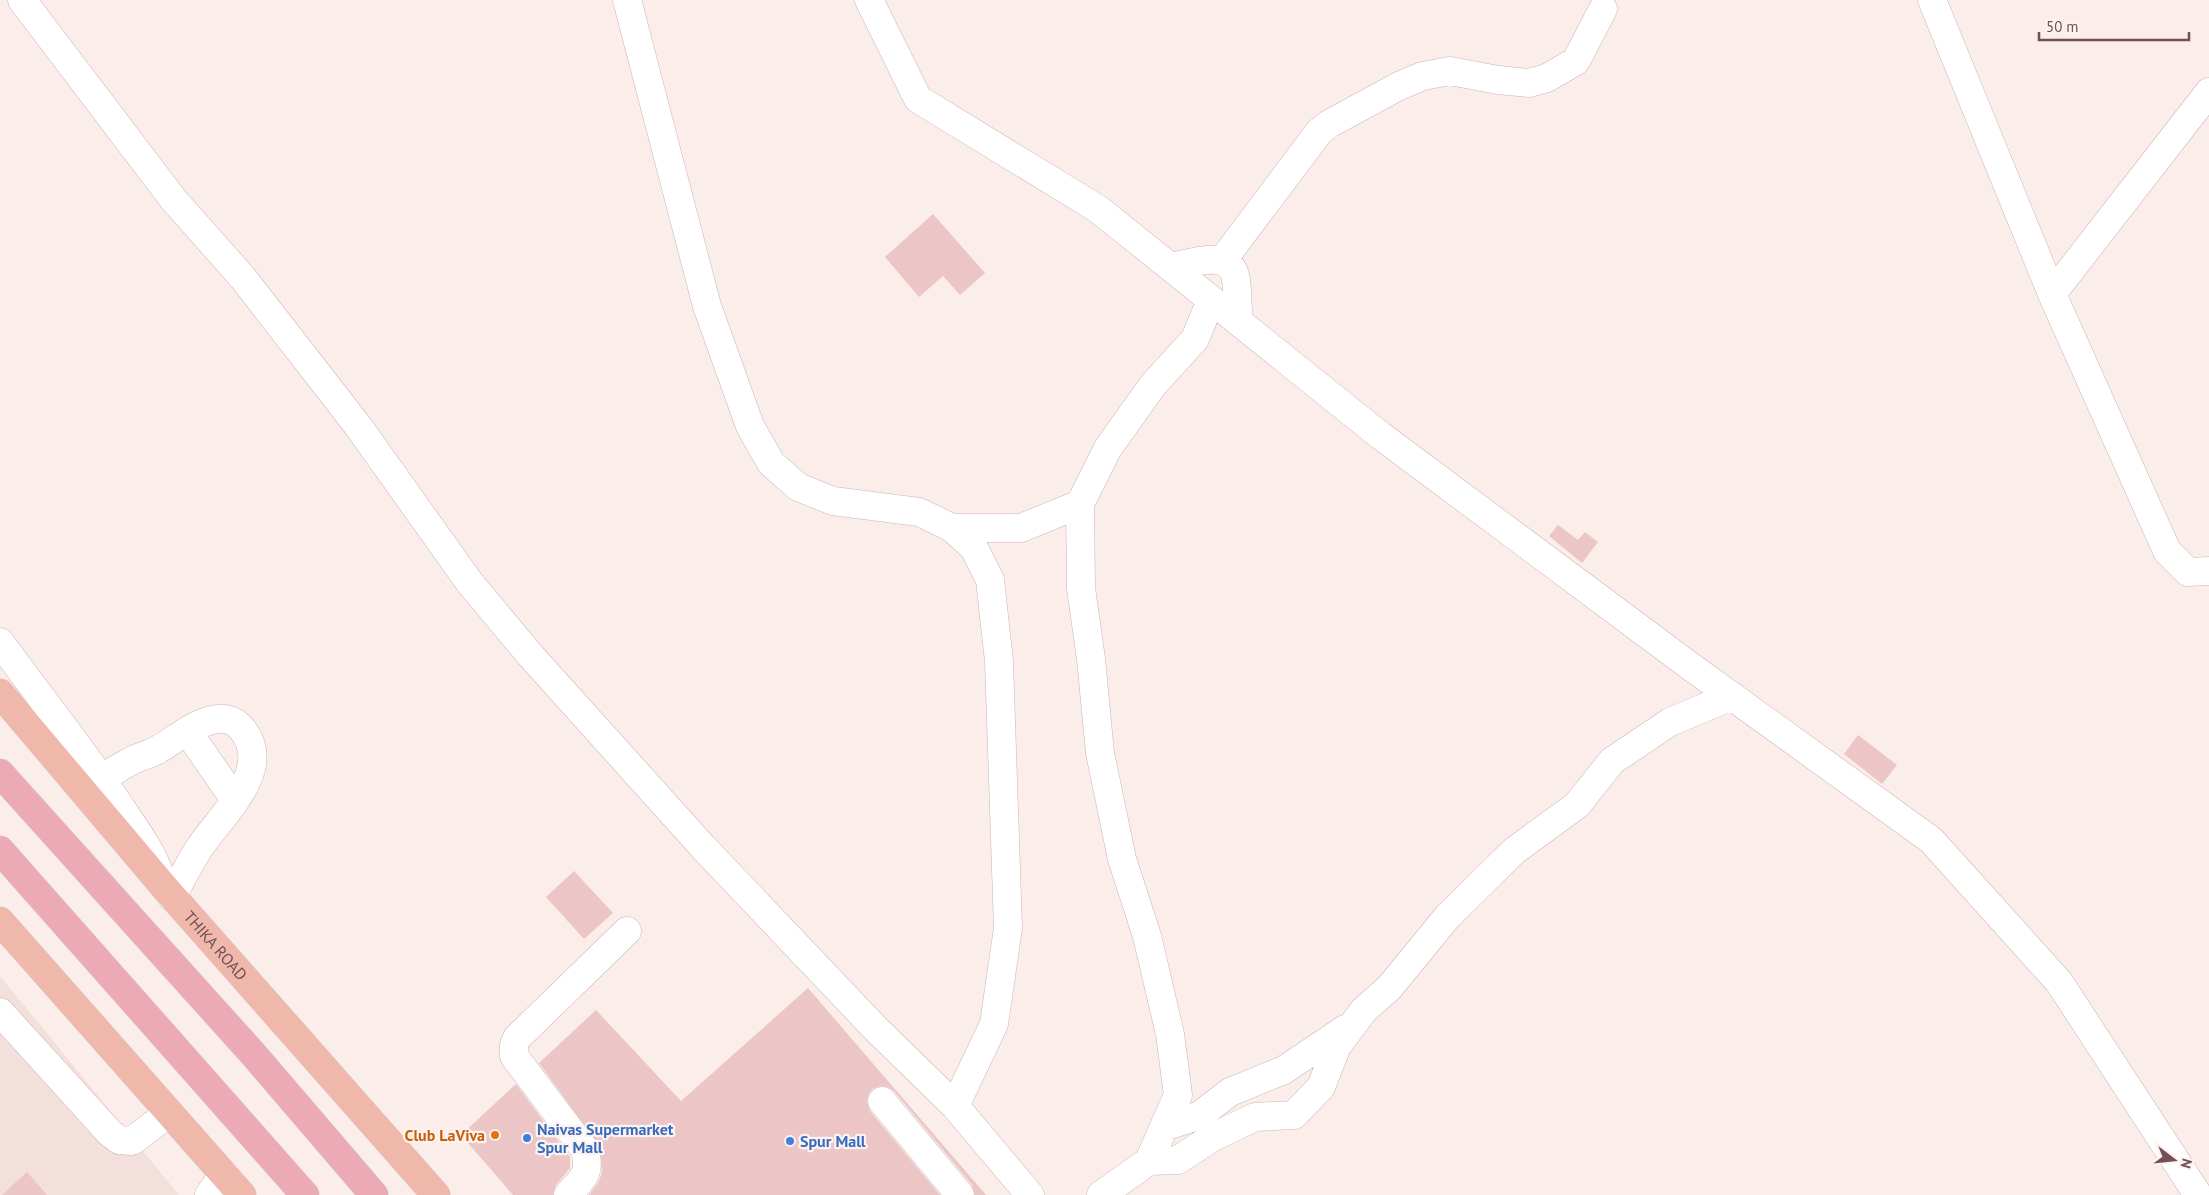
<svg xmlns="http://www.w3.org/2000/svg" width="2209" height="1195" font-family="'PT Sans',sans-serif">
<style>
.residential{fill:#f3dfdc}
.building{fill:#ecc5c7}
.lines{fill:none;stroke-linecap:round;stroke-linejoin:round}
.minor-casing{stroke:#cdb4b5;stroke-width:29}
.major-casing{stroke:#d5cacc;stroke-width:29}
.highway-casing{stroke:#d5cacc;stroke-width:29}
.minor{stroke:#fff;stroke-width:28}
.major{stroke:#f0b7ab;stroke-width:28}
.highway{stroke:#eca9b6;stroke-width:28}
.food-dot{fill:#e8710a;stroke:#fdf2f0;stroke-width:2}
.shop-dot{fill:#3f7fe0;stroke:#fdf2f0;stroke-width:2}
.labels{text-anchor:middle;stroke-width:4.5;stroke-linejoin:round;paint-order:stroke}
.street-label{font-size:16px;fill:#725054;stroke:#fdf2f0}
.shop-label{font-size:16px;font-weight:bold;fill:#366cbe;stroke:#fdf2f0;text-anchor:start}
.food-label{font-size:16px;font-weight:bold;fill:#c56008;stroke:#fdf2f0;text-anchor:end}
</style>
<rect width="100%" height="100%" fill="#faedea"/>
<path class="residential" d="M0,976l179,219h-179z"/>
<path class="building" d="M933,214l52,59 -25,22 -17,-19 -24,21 -34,-40z
M1558,525l20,15 7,-8 13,10 -16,21 -33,-27z
M1858,735l39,30 -15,19 -38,-30z
M574,871l39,42 -29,26 -38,-42z
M808,988l178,207h-11l-3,-10 -78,-94 -6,-4 -8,-1 -8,3 -4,6 -1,8 3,8 70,84h-351l9,-12 4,-10 -2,-26 -61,-84 57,-53 85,91z
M516,1084l54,73v11l-14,17 -3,10h-40l-52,-60z
M27,1172l20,23h-45z"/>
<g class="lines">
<defs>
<path id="minor" d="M22,0l151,199 70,79 115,148 112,157 61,73 172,191 172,181 80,78
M627,0l80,306 43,120 21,37 27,24 35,14 86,11 33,16 22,20 16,32 9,81 9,267 -14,96 -39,82 75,89
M869,0l49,99 180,110 283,227 313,233 237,171 128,142 139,213
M1932,0l120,294 157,-202
M1222,261l97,-129 10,-8 70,-38 24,-10 27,-5 48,9 31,3 18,-5 29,-17 27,-52
M1171,267c21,-4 61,-20 65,13 2,14 1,28 3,42
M2052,294l115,257 21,21 21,-1
M952,528h69l59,-24
M0,642c39,54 81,106 118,161 15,23 33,46 42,72
M188,732l47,68
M101,778c10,-5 19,-11 30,-17 8,-5 19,-6 28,-12 16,-9 34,-25 53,-29 12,-3 21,-1 30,9 33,40 -20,85 -42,118 -10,15 -19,33 -28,50
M0,1012l110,121 9,7 13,1 37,-28
M882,1101l78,94
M1164,1127l36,-12 30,-23 54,-22 61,-41
M1149,1161l29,-1 35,-23 42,-20 39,-2 27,-28 16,-41 27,-36 25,-22 59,-72 66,-65 63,-46 35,-44 58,-39 62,-26
M209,1195l15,-21
M568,1195c15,-17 23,-21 17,-45l-71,-94v-11l3,-7 110,-107
M1101,1195l48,-34 29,-66 -8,-61 -23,-98 -25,-77 -22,-106 -9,-94 -10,-71 -1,-84 28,-56 45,-63 42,-46 16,-39"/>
<g id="major">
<path id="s1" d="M0,693l165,195 271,307"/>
<path d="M0,921l242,274"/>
</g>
<path id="highway" d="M0,773l254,282 120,140
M0,850l305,345"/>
</defs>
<use href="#minor" class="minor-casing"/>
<use href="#major" class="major-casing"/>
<use href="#highway" class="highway-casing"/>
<use href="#minor" class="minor"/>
<use href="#major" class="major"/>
<use href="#highway" class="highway"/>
</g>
<circle class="food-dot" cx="495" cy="1135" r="5"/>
<g class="shop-dot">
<circle cx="527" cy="1138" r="5"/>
<circle cx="790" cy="1141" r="5"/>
</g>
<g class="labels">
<g class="street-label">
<text dy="6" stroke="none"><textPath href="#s1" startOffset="332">THIKA ROAD</textPath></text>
</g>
<g class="shop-label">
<text x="537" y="1135">Naivas Supermarket<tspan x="537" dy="18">Spur Mall</tspan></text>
<text x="800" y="1147">Spur Mall</text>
</g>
<g class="food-label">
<text x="485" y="1141">Club LaViva</text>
</g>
</g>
<g transform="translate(2174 1160) rotate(106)" stroke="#fdf2f0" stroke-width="4" paint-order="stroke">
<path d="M0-4L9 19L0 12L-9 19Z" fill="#725054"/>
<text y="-8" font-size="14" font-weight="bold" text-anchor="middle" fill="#725054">N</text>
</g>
<path d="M2039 32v8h150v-8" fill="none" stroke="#725054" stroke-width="2.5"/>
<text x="2046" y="32" font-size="15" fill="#725054" stroke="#fdf2f0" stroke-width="4" paint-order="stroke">50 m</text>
</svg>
